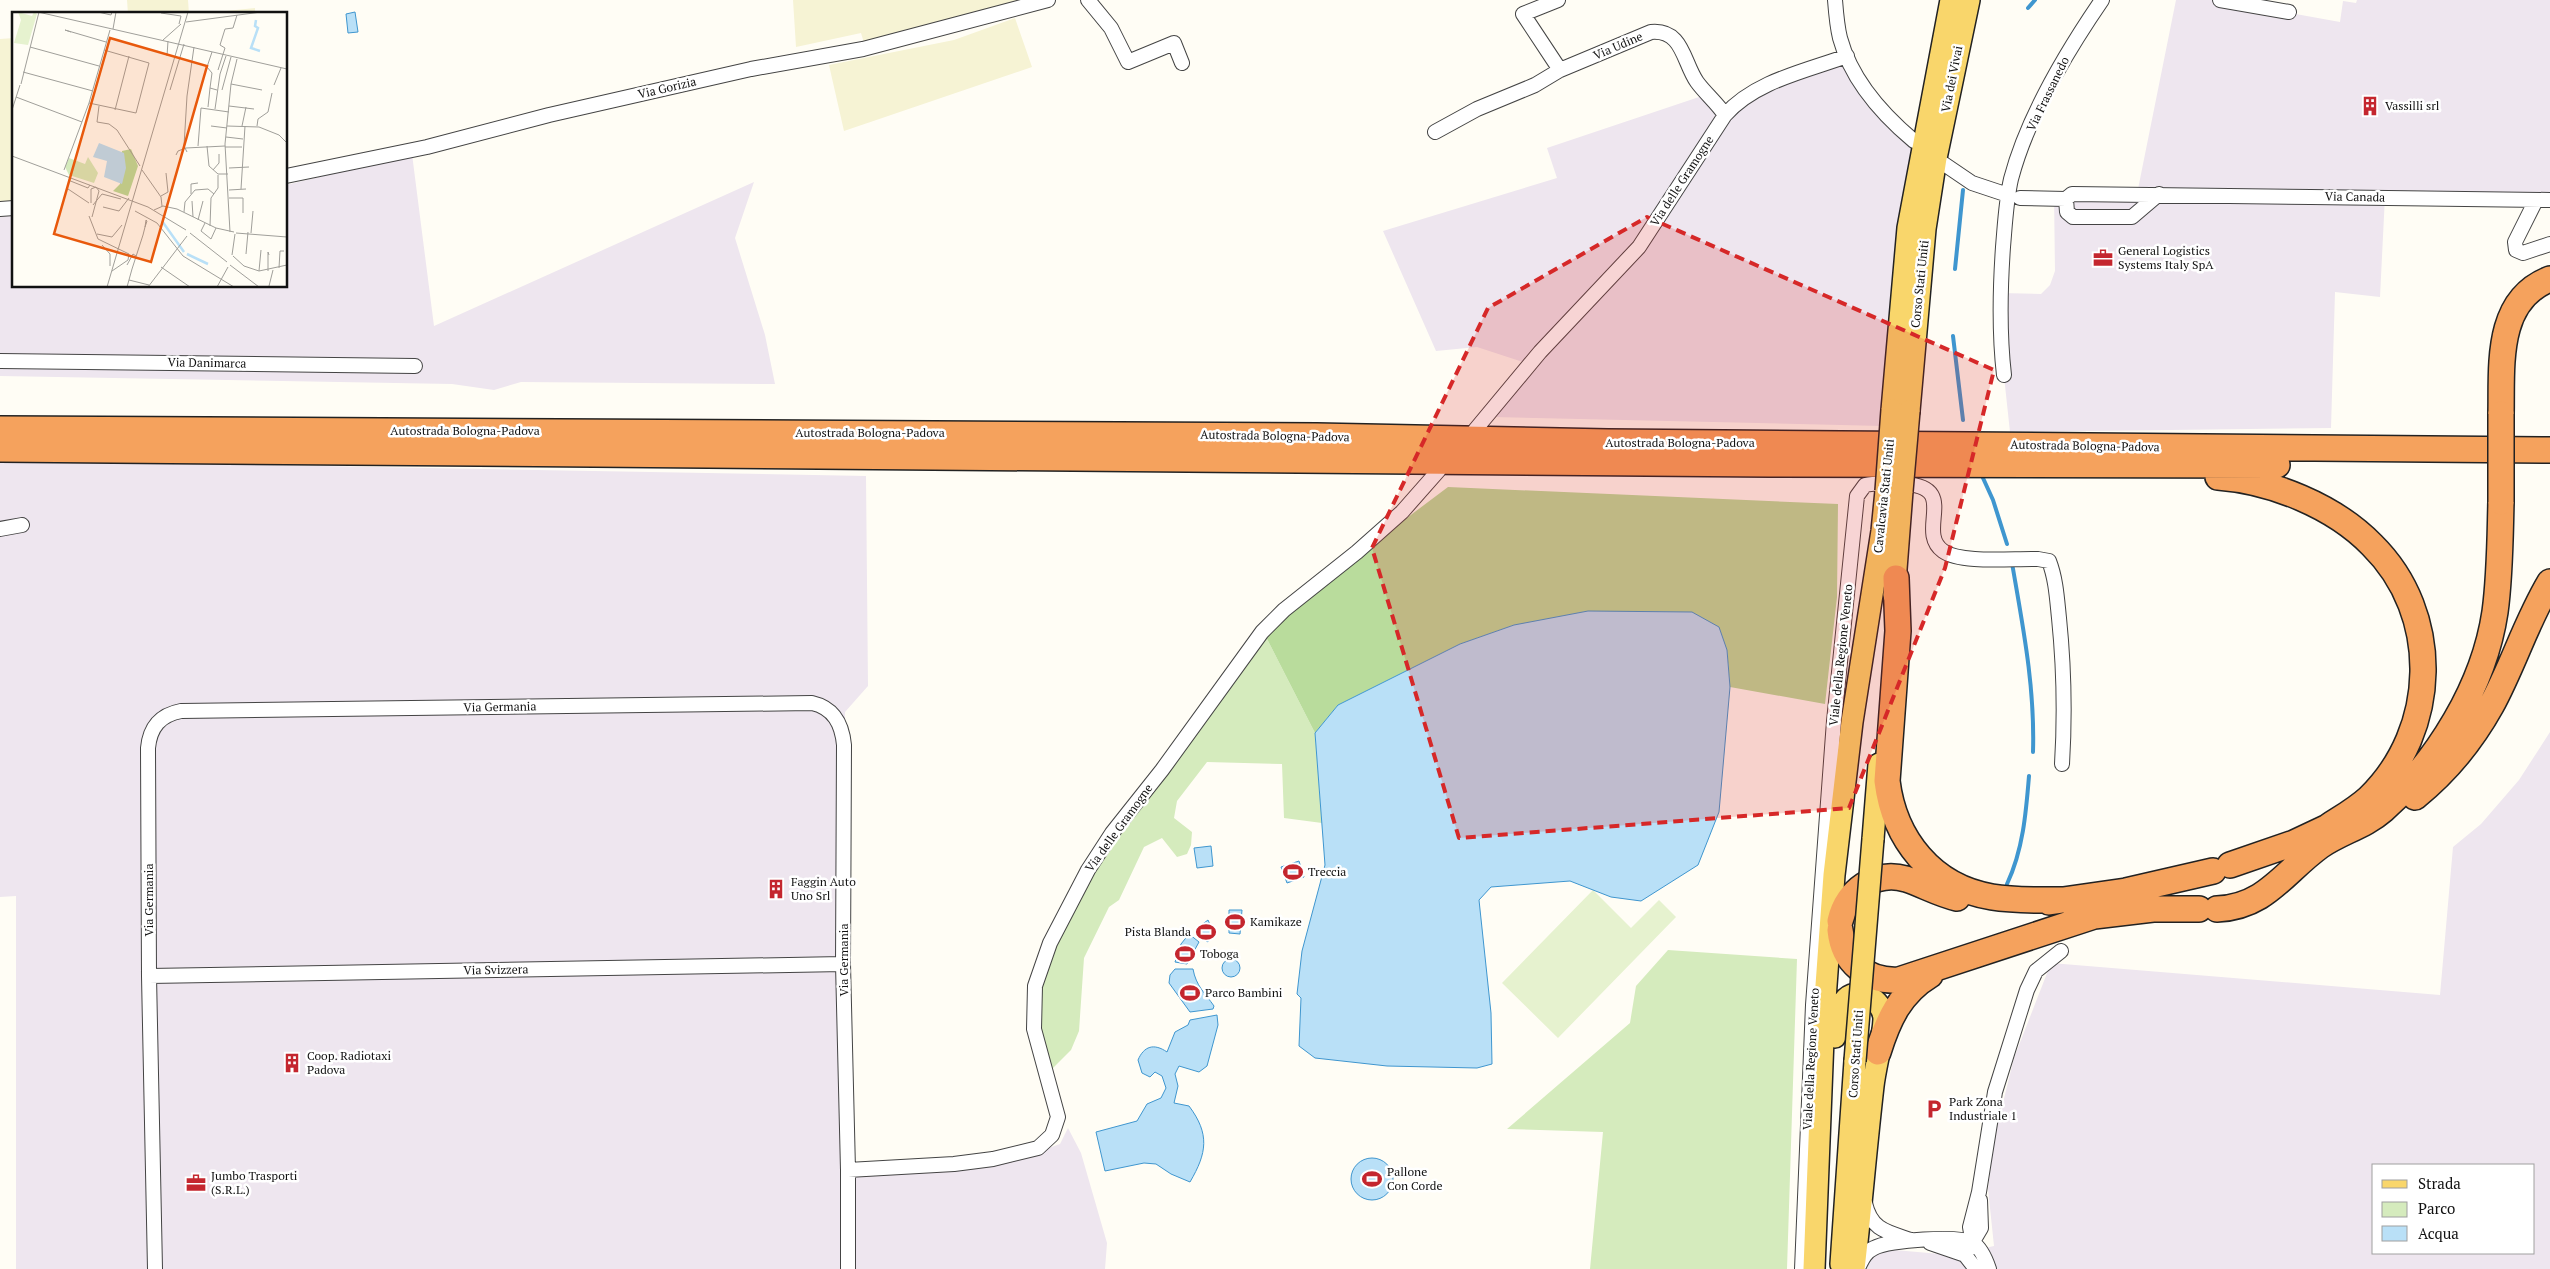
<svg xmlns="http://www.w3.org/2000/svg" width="2550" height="1269" font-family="'PT Serif',serif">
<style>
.industrial{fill:#eee6ef;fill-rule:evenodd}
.farmland{fill:#f6f3d4}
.green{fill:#d5ebbd}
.forest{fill:#b9dc9c}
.pitch{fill:#e6f2cf}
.water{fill:#b9e0f7;stroke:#3f96cf}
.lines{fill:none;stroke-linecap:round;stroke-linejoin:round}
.stream{stroke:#3f96cf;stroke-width:4}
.minor-casing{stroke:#444;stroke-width:16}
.primary-casing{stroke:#222;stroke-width:24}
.motorway-casing{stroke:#222;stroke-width:28}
.minor{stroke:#fff;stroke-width:14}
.primary{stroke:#f9d66b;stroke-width:21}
.motorway{stroke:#f5a25d;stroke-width:25}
.primary-bridge-casing{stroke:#222;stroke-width:24;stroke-linecap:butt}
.motorway-bridge-casing{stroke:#222;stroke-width:28;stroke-linecap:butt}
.primary-bridge{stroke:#f9d66b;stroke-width:21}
.motorway-bridge{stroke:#f5a25d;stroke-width:25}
.marked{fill:#d62828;fill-opacity:0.2;stroke:#d62828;stroke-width:4;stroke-dasharray:10 6;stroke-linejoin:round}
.labels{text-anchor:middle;stroke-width:5;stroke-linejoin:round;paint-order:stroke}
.street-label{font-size:12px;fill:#111;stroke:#fff}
.poi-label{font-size:12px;fill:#111;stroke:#fff;text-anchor:start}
.inset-river{fill:none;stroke:#b9e0f7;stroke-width:2.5}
.inset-road{fill:none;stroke:#a09f9a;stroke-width:1}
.view{fill:#e8590c;fill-opacity:0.15;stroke:#e8590c;stroke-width:2.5}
.inset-edge{fill:none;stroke:#111;stroke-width:2.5}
</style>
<rect width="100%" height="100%" fill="#fffdf5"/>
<path class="industrial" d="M2176,0h42l122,22 3,-21 13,2 1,-3h193v198l-165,-2 -5,101 -45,-5 -4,136 -321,4 -10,-93v-46l41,1 9,-9 5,-14 -1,-77h83z
M1847,57l67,85 -31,284 -390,-9 45,-50 -61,-20 -41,4 -53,-120 174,-53 -10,-30 161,-54 17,21 10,-11z
M412,154l22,172 320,-144 -19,56 30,97 10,49 -254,-2 -27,8 -42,-6 -452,-8v-160l14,-1v71h272v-101z
M0,460l866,16 2,210 -23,26 7,457 188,-18 20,-7 8,-16 13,25 26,90 -2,26h-1089v-373l-16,1z
M2550,732v537h-686v-6l19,-14 69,6 42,-9 -6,-57 6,-50 20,-81 37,-95 389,32 13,-148 28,-23 38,-44zM2374,1165h160v88h-160z"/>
<path class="farmland" d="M127,0h61l1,14h-61z
M793,0h226l-37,14 -118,29 -3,-10 -65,14z
M255,8v6h-58z
M1015,18l17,49 -188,64 -15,-66 125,-25z
M14,38v165l-14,1v-165z"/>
<path class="green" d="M1264,633l51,100 7,90 -38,-5 -2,-54 -75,-2 -30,39 -3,17 18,14 -1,13 -4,9 -10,3 -15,-19 -18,9 -25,53 -10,7 -25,51 -5,73 -8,19 -20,20 -12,-43v-40l8,-46 42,-71z
M1668,950l129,9 -10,310h-197l13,-137 -96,-3 123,-106 6,-37z"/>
<path class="forest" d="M1448,487l390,17 -1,93 -12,107 -95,-17 -3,-37 -213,-25 -54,19 -122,61 -23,28 -51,-100 47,-43z"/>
<path class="pitch" d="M1593,890l38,38 28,-28 17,17 -118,121 -56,-55z"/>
<path class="water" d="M355,12l3,20 -10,1 -2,-19z
M1588,611l104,1 27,15 8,23 3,37 -11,125 -21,53 -57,36 -30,-4 -41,-16 -79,6 -12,13 12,113 1,51 -15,4 -90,-2 -72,-8 -16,-12 2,-48 -4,-4 5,-43 23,-86 -10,-132 23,-28 122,-61 54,-19z
M1211,846l2,20 -16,2 -3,-20z
M1299,861l5,16 -17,6 -6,-16z
M1229,910h13l-2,24 -11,-1z
M1208,920l7,16 -8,6 -11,-13z
M1189,934l10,8 -12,22 -12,-2 6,-18z
M1222 968a9 9 0 1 1 18 0a9 9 0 1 1-18 0Z
M1175,969h18c3,17 12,24 21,37l-1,3 -23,3 -21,-29 1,-8z
M1217,1015l1,10 -11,41 -8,6 -20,-6 -4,8 3,12 -4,17 15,3c21,28 18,47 1,76l-19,-8 -15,-10 -12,-1 -39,8 -9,-39 41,-11 10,-17 14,-6 5,-10 -4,-12 -7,-4 -5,5 -8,-4 -4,-13c6,-14 16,-17 29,-8l8,-20 13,-7 2,-5z
M1351 1179a21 21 0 1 1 42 0a21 21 0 1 1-42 0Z"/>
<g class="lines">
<path class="stream" d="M2028,8l7,-8
M1955,269l8,-79
M1953,336l10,84
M1983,478l10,22 14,44
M2012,563c11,64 23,124 21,189
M2007,884c16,-34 19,-71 22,-108"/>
<defs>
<path id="minor" d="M1088,0l23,28 17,34 46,-19 8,20
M1558,0l-35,14 37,56
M1835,0c1,13 2,26 5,38 11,41 43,77 74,103
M2220,0l69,12
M1435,132l42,-23 58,-24 25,-15 91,-38c32,-3 32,30 46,50 8,11 20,21 28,33
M1944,164l28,19 36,12
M286,176l141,-29 122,-32 202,-46 112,-20 185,-49
M2159,194l-27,23h-59l-6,-5 -1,-13 6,-5c159,1 319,5 478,6
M2020,198l46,1
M2536,200l-21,42 1,8 7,3 27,-9
M0,209l14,-1
M0,361l415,5
M2004,375c-5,-43 -4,-85 -1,-128 2,-23 3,-46 8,-68 16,-61 56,-128 91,-179
M1475,430l65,-78 99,-105 86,-132c30,-34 81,-44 122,-59
M0,529l22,-4
M149,976l694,-12
M848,1170l106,-6 39,-5 45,-11 14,-13 6,-18 -24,-88 1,-43 15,-43 38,-73 24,-37 50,-63 100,-138 22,-22 73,-58 45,-40 37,-42
M1865,1203c6,27 22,29 46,37
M1930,1243l35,12 11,14
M1973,1244l-3,-17 9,-35 16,-100 32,-102 9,-19 25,-20
M1965,1255l16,-27 -1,-28
M1858,1268c4,-8 7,-16 16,-20 15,-8 84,-13 99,-5 8,5 13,17 16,26
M155,1269l-6,-293 -1,-228c2,-21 12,-33 33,-37l631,-8c22,5 30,21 32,42l-1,219 5,206v99
M1802,1269l11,-264 21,-284 23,-225 8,-11c13,-3 26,-1 38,-1 58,2 12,47 40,67 18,13 72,7 95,8l11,2c7,18 8,38 10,57 5,49 6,97 3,146"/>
<path id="primary" d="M1892,410l16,-182 43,-228
M1909,411l16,-182 11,-71 33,-158
M1894,595l8,-104
M1873,839l6,-75
M1835,1037c1,-19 5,-53 34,-40 8,3 14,12 15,21 0,17 -9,49 -11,68 -7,61 -12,122 -19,183
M1841,1264l14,-203
M1814,1269l10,-256 10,-138 18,-153 30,-191 4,-40"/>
<path id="motorway" d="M2501,414c1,-48 -6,-114 49,-135
M0,429l1317,7 291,6 942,8
M0,449l1769,15 508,1
M2218,477c54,4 116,29 154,68 70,69 67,185 -3,253 -12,11 -26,19 -40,28
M1896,578l2,53 -11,150c7,58 45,106 105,116 24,4 50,3 74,3
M2415,797c31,-25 57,-57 76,-91 22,-40 35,-84 59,-124
M2230,865l64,-22 34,-16
M2049,902l77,-11 87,-20
M2217,909c49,-2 67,-37 103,-63 20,-14 45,-20 63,-36 55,-49 101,-124 112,-198 5,-36 5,-73 6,-110
M1840,921c7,-30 35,-51 66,-42 18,6 33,15 51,19
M1840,930c3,32 27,52 59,50l195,-64 59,-7h46
M1878,1052c10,-32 22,-59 52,-77"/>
</defs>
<use href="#minor" class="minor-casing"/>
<use href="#primary" class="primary-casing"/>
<use href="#motorway" class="motorway-casing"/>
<use href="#minor" class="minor"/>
<use href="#primary" class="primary"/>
<use href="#motorway" class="motorway"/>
<defs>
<path id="primary-bridge" d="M1886,491l6,-81
M1902,491l7,-80
M1855,1061l18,-222"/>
<path id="motorway-bridge" d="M2501,502v-88"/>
</defs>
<use href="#primary-bridge" class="primary-bridge-casing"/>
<use href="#motorway-bridge" class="motorway-bridge-casing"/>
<use href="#primary-bridge" class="primary-bridge"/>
<use href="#motorway-bridge" class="motorway-bridge"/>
</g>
<path class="marked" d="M1647,217l347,153 -49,198 -96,240 -390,30 -87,-290 116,-240z"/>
<defs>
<symbol id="building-bare" viewBox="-9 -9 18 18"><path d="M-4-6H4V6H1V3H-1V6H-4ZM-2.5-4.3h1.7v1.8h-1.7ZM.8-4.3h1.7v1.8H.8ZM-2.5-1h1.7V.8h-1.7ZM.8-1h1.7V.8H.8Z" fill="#c4262e" stroke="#fff" stroke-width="2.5" paint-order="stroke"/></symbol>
<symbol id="office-bare" viewBox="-9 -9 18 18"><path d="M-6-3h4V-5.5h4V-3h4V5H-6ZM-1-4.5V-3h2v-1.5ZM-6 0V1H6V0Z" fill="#c4262e" stroke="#fff" stroke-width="2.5" paint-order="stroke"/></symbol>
<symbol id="stadium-bare" viewBox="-9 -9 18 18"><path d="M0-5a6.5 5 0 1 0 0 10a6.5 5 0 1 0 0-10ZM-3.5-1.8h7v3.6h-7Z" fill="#c4262e" stroke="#fff" stroke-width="2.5" paint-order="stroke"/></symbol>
<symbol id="parking-bare" viewBox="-9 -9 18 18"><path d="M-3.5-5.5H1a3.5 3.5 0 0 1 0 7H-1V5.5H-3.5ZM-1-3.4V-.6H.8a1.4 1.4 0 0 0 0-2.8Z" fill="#c4262e" stroke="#fff" stroke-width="2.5" paint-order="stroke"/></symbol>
</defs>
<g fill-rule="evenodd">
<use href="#building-bare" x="2356" y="92" width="28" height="28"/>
<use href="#office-bare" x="2089" y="244" width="28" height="28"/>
<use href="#stadium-bare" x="1279" y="858" width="28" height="28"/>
<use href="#building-bare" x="762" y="875" width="28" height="28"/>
<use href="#stadium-bare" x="1221" y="908" width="28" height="28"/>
<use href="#stadium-bare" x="1192" y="918" width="28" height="28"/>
<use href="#stadium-bare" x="1171" y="940" width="28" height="28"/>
<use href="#stadium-bare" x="1176" y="979" width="28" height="28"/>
<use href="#building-bare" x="278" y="1049" width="28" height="28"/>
<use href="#parking-bare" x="1920" y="1095" width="28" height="28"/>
<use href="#stadium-bare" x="1358" y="1165" width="28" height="28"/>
<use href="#office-bare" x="182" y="1169" width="28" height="28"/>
</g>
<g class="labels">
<g class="street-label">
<text transform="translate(1618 46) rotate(-23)" y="4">Via Udine</text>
<text transform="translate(1952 79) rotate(-79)" y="4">Via dei Vivai</text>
<text transform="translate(667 88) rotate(-13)" y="4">Via Gorizia</text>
<text transform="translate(2048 94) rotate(-64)" y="4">Via Frassanedo</text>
<text transform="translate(1682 181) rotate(-57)" y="4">Via delle Gramogne</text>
<text transform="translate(2355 197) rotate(1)" y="4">Via Canada</text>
<text transform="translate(1920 284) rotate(-84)" y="4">Corso Stati Uniti</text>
<text transform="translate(207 363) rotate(1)" y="4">Via Danimarca</text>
<text x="465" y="435">Autostrada Bologna-Padova</text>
<text x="870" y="437">Autostrada Bologna-Padova</text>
<text transform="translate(1275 436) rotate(1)" y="4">Autostrada Bologna-Padova</text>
<text x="1680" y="447">Autostrada Bologna-Padova</text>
<text transform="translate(2085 446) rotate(1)" y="4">Autostrada Bologna-Padova</text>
<text transform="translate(1884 496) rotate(-84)" y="4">Cavalcavia Stati Uniti</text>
<text transform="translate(1841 655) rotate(-84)" y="4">Viale della Regione Veneto</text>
<text transform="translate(500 707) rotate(-1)" y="4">Via Germania</text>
<text transform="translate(1119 828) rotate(-54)" y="4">Via delle Gramogne</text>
<text transform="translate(149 900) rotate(-90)" y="4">Via Germania</text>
<text transform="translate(844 960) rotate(-90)" y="4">Via Germania</text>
<text transform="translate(496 970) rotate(-1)" y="4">Via Svizzera</text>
<text transform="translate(1856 1054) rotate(-86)" y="4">Corso Stati Uniti</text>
<text transform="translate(1811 1059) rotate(-87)" y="4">Viale della Regione Veneto</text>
</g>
<g class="poi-label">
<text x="2385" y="110">Vassilli srl</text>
<text x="2118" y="255">General Logistics<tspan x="2118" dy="14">Systems Italy SpA</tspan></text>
<text x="1308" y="876">Treccia</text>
<text x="791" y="886">Faggin Auto<tspan x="791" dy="14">Uno Srl</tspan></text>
<text x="1250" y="926">Kamikaze</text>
<text x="1191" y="936" text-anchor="end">Pista Blanda</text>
<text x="1200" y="958">Toboga</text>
<text x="1205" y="997">Parco Bambini</text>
<text x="307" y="1060">Coop. Radiotaxi<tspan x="307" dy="14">Padova</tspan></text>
<text x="1949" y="1106">Park Zona<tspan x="1949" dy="14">Industriale 1</tspan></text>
<text x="1387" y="1176">Pallone<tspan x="1387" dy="14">Con Corde</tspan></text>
<text x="211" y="1180">Jumbo Trasporti<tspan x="211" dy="14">(S.R.L.)</tspan></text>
</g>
</g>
<g transform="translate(12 12)">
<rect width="275" height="275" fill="#fffdf5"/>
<path d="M76,145l10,16 -4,10 -25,-8 -4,-8 4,-9 16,6z" fill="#d5ebbd"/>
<path d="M119,137l7,17 -10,30 -15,-5 7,-7 2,-33z" fill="#b9dc9c"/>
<path d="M6,0l14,4 2,-4 3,2 -9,31 -14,-2 7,-23z" fill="#e6f2cf"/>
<path d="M87,131l25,10 2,15 -4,16 -18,-7 3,-16 -14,-4z" fill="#b9e0f7"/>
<path class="inset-river" d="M244,8l-1,6 3,2 -7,20 9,3M150,209l22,31M175,242l21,10"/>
<path class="inset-road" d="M26,0l249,57M86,0l13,3 1,-3M149,1l20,3 -2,8M174,10l75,-10M101,17l3,-17M59,20l-6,-2 41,12M151,28l18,-16M18,35l69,19M155,44l1,-15M195,55l5,6 -2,15M195,55l5,-15M206,58l7,-22 -5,-3 5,-16 8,-1 4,-13M11,60l70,19M9,72l18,-72M219,72l31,6M262,73l7,-17M158,78l14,-46M210,78l9,-33M4,85l66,25M77,91l47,10 13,-50 -45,-13M87,94l-2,16 12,2 8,6 23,36M217,94l25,3M196,95l2,-19 7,2M203,97l5,-35 6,-18M0,98l8,-25M103,98l14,-54M199,114l16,2M215,114l32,1 20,8 8,8M230,114l4,-19M245,114l1,-7 10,-7 4,-19M214,125l17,2M186,134l3,-38 28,4M195,134l2,20 9,8h10M213,135h17M175,140l-3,-6 3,-50 7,-49M164,143l2,-4 8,-3 39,-2M0,144l136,51 38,23M217,156l20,-1M52,158l25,-67 21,-73M130,158l19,27 1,9M201,158l6,-7v-9M56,168l20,8 2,-3M56,177l21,14M229,177l4,-63M217,178l17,-1M179,182v-10l7,-1M149,184l7,-4 -2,-19M217,186h14v15M180,189l1,16M79,191v-14l5,-2M81,193l9,-11 19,5M91,195l16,4 10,-13M142,198l9,-4 14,3 39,19 18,4M123,199l22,12 26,33 51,31M172,200l1,-10 10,-12 13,-1 6,5M77,204l9,23 31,15 -1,6 -16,11M80,205l7,-26 -3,-4M186,208l5,-19M193,211l-4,8 10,8 5,-11M198,214l1,-28 7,-10v-13M218,220l-5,-88 6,-60 6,-25M178,221l37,29M224,221l51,4M239,221l2,-22M85,222l15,3 10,-12M90,233l8,9v12M234,242l2,-22M220,243l3,-21M221,244l11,10 15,5 28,-6M115,253l6,-11 3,2M218,253l29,22M149,255l29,20M267,256l1,-17h4M247,259l2,-21M256,259v-19l1,3M117,268l20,5M257,274l4,-16M95,275l81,-275M115,275l5,-18 11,-34 2,-8 2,-6 -1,-1 -1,7M136,275l39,-51M205,275l11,-20"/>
<path class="view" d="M98,26l97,28 -56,196 -97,-28z"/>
<rect width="275" height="275" class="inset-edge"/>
</g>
<rect x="2372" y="1164" width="162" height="90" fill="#ffffff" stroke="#a0a0a0"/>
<rect x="2382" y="1180" width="25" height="8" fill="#f9d66b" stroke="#a0a0a0"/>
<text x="2418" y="1189" font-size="15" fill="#111111">Strada</text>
<rect x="2382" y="1202" width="25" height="15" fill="#d5ebbd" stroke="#a0a0a0"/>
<text x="2418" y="1214" font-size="15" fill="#111111">Parco</text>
<rect x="2382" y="1226" width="25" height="15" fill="#b9e0f7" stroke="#a0a0a0"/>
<text x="2418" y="1239" font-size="15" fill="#111111">Acqua</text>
</svg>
